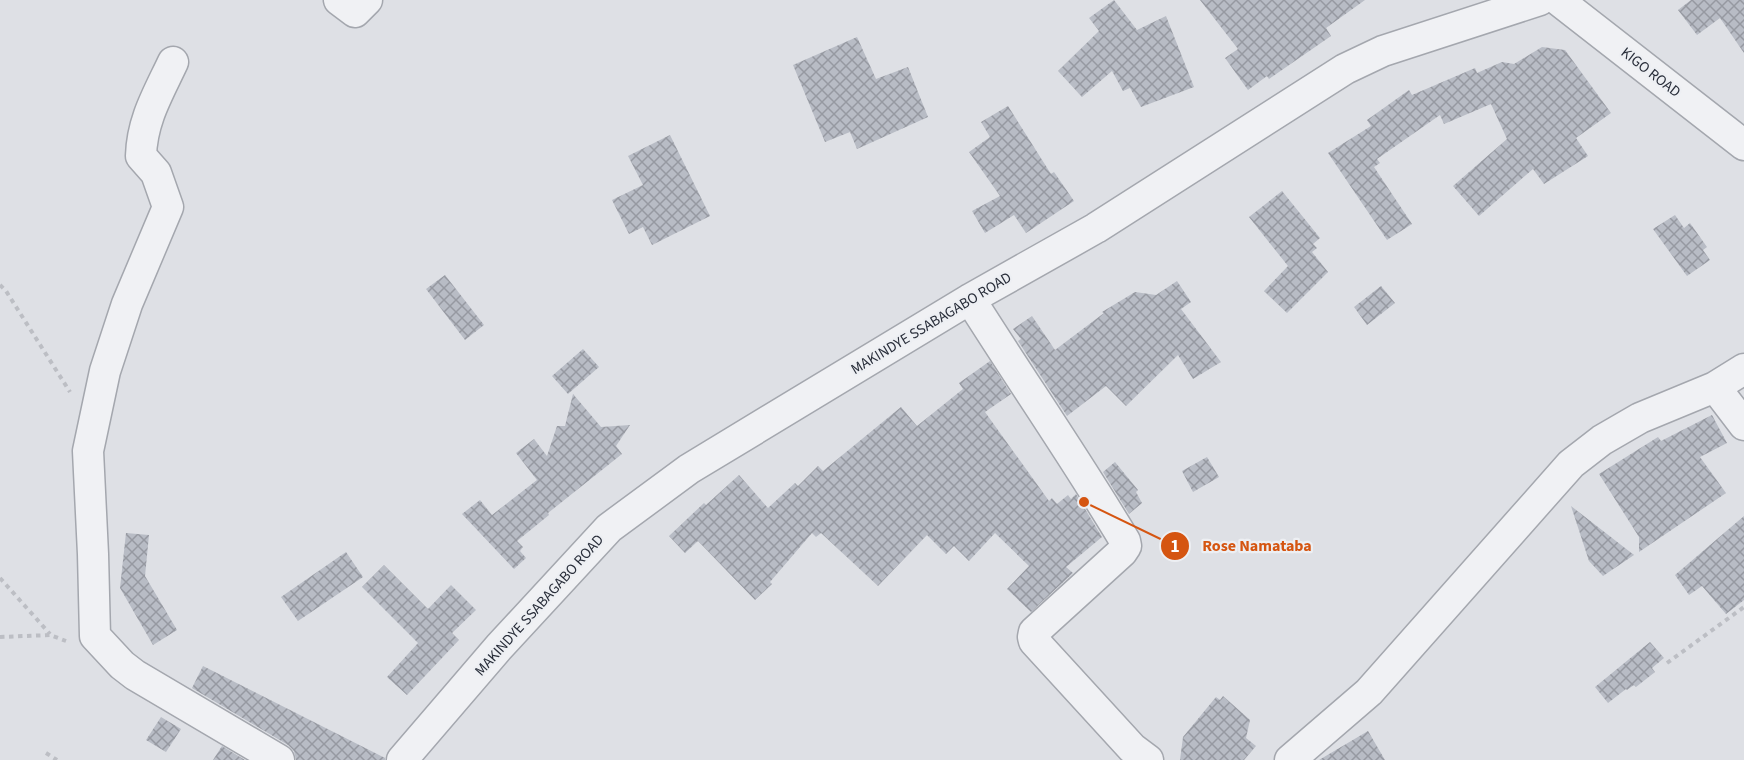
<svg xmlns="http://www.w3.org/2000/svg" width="1744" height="760" font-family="'Source Sans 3',sans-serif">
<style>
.building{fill:url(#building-cross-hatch)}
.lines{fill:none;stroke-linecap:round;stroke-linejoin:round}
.minor-casing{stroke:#a4a7ae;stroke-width:33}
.path{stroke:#bcbec4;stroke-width:4;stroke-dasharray:4.5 4.5;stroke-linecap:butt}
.minor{stroke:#f0f1f4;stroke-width:30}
.labels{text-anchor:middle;stroke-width:4.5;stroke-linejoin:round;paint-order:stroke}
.street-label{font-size:15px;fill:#292e3a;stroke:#edeff3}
.leader{fill:none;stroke:#d55511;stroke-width:2}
.callout-dot{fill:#d55511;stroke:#edeff3;stroke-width:2}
.mark-label{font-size:18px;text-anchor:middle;font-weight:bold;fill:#fff}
.callout-label{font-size:16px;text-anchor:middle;font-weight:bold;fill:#d55511;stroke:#edeff3;stroke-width:4.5;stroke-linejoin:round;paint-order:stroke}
</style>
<defs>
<pattern id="building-cross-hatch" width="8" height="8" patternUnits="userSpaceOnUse" patternTransform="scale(1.5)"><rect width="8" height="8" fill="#b8bcc5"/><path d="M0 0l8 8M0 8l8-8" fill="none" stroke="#9699a1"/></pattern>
</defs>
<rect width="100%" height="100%" fill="#dee0e5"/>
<path class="building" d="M1114,0l23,30 29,-14 28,71 -53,20 -11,-19 -7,3 -11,-20 -30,26 -24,-26 41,-40 -10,-13z
M1200,0h165l-39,28 5,8 -62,43 -2,-3 -19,14 -23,-32 13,-9z
M1691,0h53v53l-24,-35 -23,17 -19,-25z
M857,37l19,42 32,-12 20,50 -71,32 -7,-17 -25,10 -32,-77z
M1542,47l23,3 46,63 -35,25 12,18 -44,28 -11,-15 -54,47 -26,-30 54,-47 -16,-35 -47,20 -4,-9 -63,44 3,4 -6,4 38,57 -25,16 -59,-87 43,-27 -4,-6 42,-30 3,5 63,-27 2,5 25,-11 12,2z
M1008,106l43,68 3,-2 20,29 -48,32 -12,-18 -29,18 -13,-22 28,-15 -31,-44 21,-15 -9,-15z
M670,135l40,81 -58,29 -9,-18 -14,7 -17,-34 31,-15 -15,-29z
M1282,191l38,47 -7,6 4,4 -5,4 16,20 -41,41 -23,-22 24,-25 -39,-49z
M1675,215l9,13 6,-5 17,24 -4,3 7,10 -23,16 -34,-47z
M445,275l39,50 -19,15 -39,-51z
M1177,281l14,21 -10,7 40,53 -28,17 -15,-24 -52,51 -20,-20 -39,30 -49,-75 3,-2 -8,-10 19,-13 23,34 49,-37 -2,-1 33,-20 21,3z
M1381,286l14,17 -28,22 -13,-18z
M583,349l16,18 -31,27 -16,-18z
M990,361l21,33 -26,18 64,89 3,-3 5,6 11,-9 3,4 5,-5 26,43 -36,30 7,6 -42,39 -24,-23 22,-23 -34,-33 -26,28 -15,-15 -8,8 -19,-19 -49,51 -57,-53 -5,4 -4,-4 -42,49 2,2 -17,16 -57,-59 -13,12 -16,-17 35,-33 2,2 33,-30 29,33 27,-25 3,3 20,-20 5,5 78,-64 16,19 46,-37 -4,-6z
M573,394l28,33 29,-2 -14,21 6,8 -74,59 1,2 -32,26 6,6 -3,4 6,7 -12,11 -52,-55 18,-14 12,15 45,-35 -21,-27 18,-14 13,17 10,-30h8z
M1712,415l15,28 -27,14 26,36 -87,59v-15l-40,-63 59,-37 3,4z
M1207,457l12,20 -26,15 -11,-21z
M1115,462l23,28 -2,2 6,11 -13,11 -26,-42z
M1571,506l63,49 -31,21 -14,-15z
M1744,516v84l-18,14 -24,-28 -13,9 -14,-20z
M126,533l23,2 -4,41 32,54 -24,15 -33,-57z
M346,552l17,25 -65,44 -17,-24z
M384,565l44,44 23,-24 25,25 -24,23 7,7 -52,55 -20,-18 31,-34 -56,-56z
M1650,642l14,16 -12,10 3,4 -19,15 -2,-2 -7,5 -1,-1 -18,14 -13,-16z
M203,666l182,92v2h-89l-2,-9 -6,-6 -96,-57z
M1223,696l27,24 -4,18 10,8 -12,14h-64l3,-23 33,-40 4,3z
M161,717l20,12 -15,23 -20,-12z
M1368,731l17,29h-66z
M222,746l23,14h-32z"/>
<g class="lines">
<defs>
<path id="minor" d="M339,0l16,12 12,-12
M1558,0l186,145
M173,62c-15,32 -31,58 -32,94l15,17 12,34 -41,97 -22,67 -17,80 5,103 2,82 27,29 13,10 144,85
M970,299c51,81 106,160 155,242l1,5 -4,6 -88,80 -1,5 1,4 98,107 16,12
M1744,369l-29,18 29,38
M402,760l97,-113 110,-119 80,-59 281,-170 126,-71 249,-159 38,-18 157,-51
M1290,760l79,-68 202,-228 31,-24 38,-22 75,-31"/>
</defs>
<use href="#minor" class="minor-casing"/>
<path class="path" d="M0,285l6,6 64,101
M0,578l50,56
M0,637l50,-2 16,6
M1667,663l77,-56
M46,753l11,7"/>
<use href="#minor" class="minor"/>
</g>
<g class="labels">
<g class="street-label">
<text transform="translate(1651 72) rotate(38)" y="5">KIGO ROAD</text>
<text transform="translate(931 323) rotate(-31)" y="5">MAKINDYE SSABAGABO ROAD</text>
<text transform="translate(539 605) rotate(-48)" y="5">MAKINDYE SSABAGABO ROAD</text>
</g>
</g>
<path class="leader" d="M1084 502L1175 546"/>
<g class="callout-dot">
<circle cx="1084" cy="502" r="6"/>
<circle cx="1175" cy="546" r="15"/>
</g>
<g class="mark-label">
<text x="1175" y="552">1</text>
</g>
<g class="callout-label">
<text x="1257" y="551">Rose Namataba</text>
</g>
</svg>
